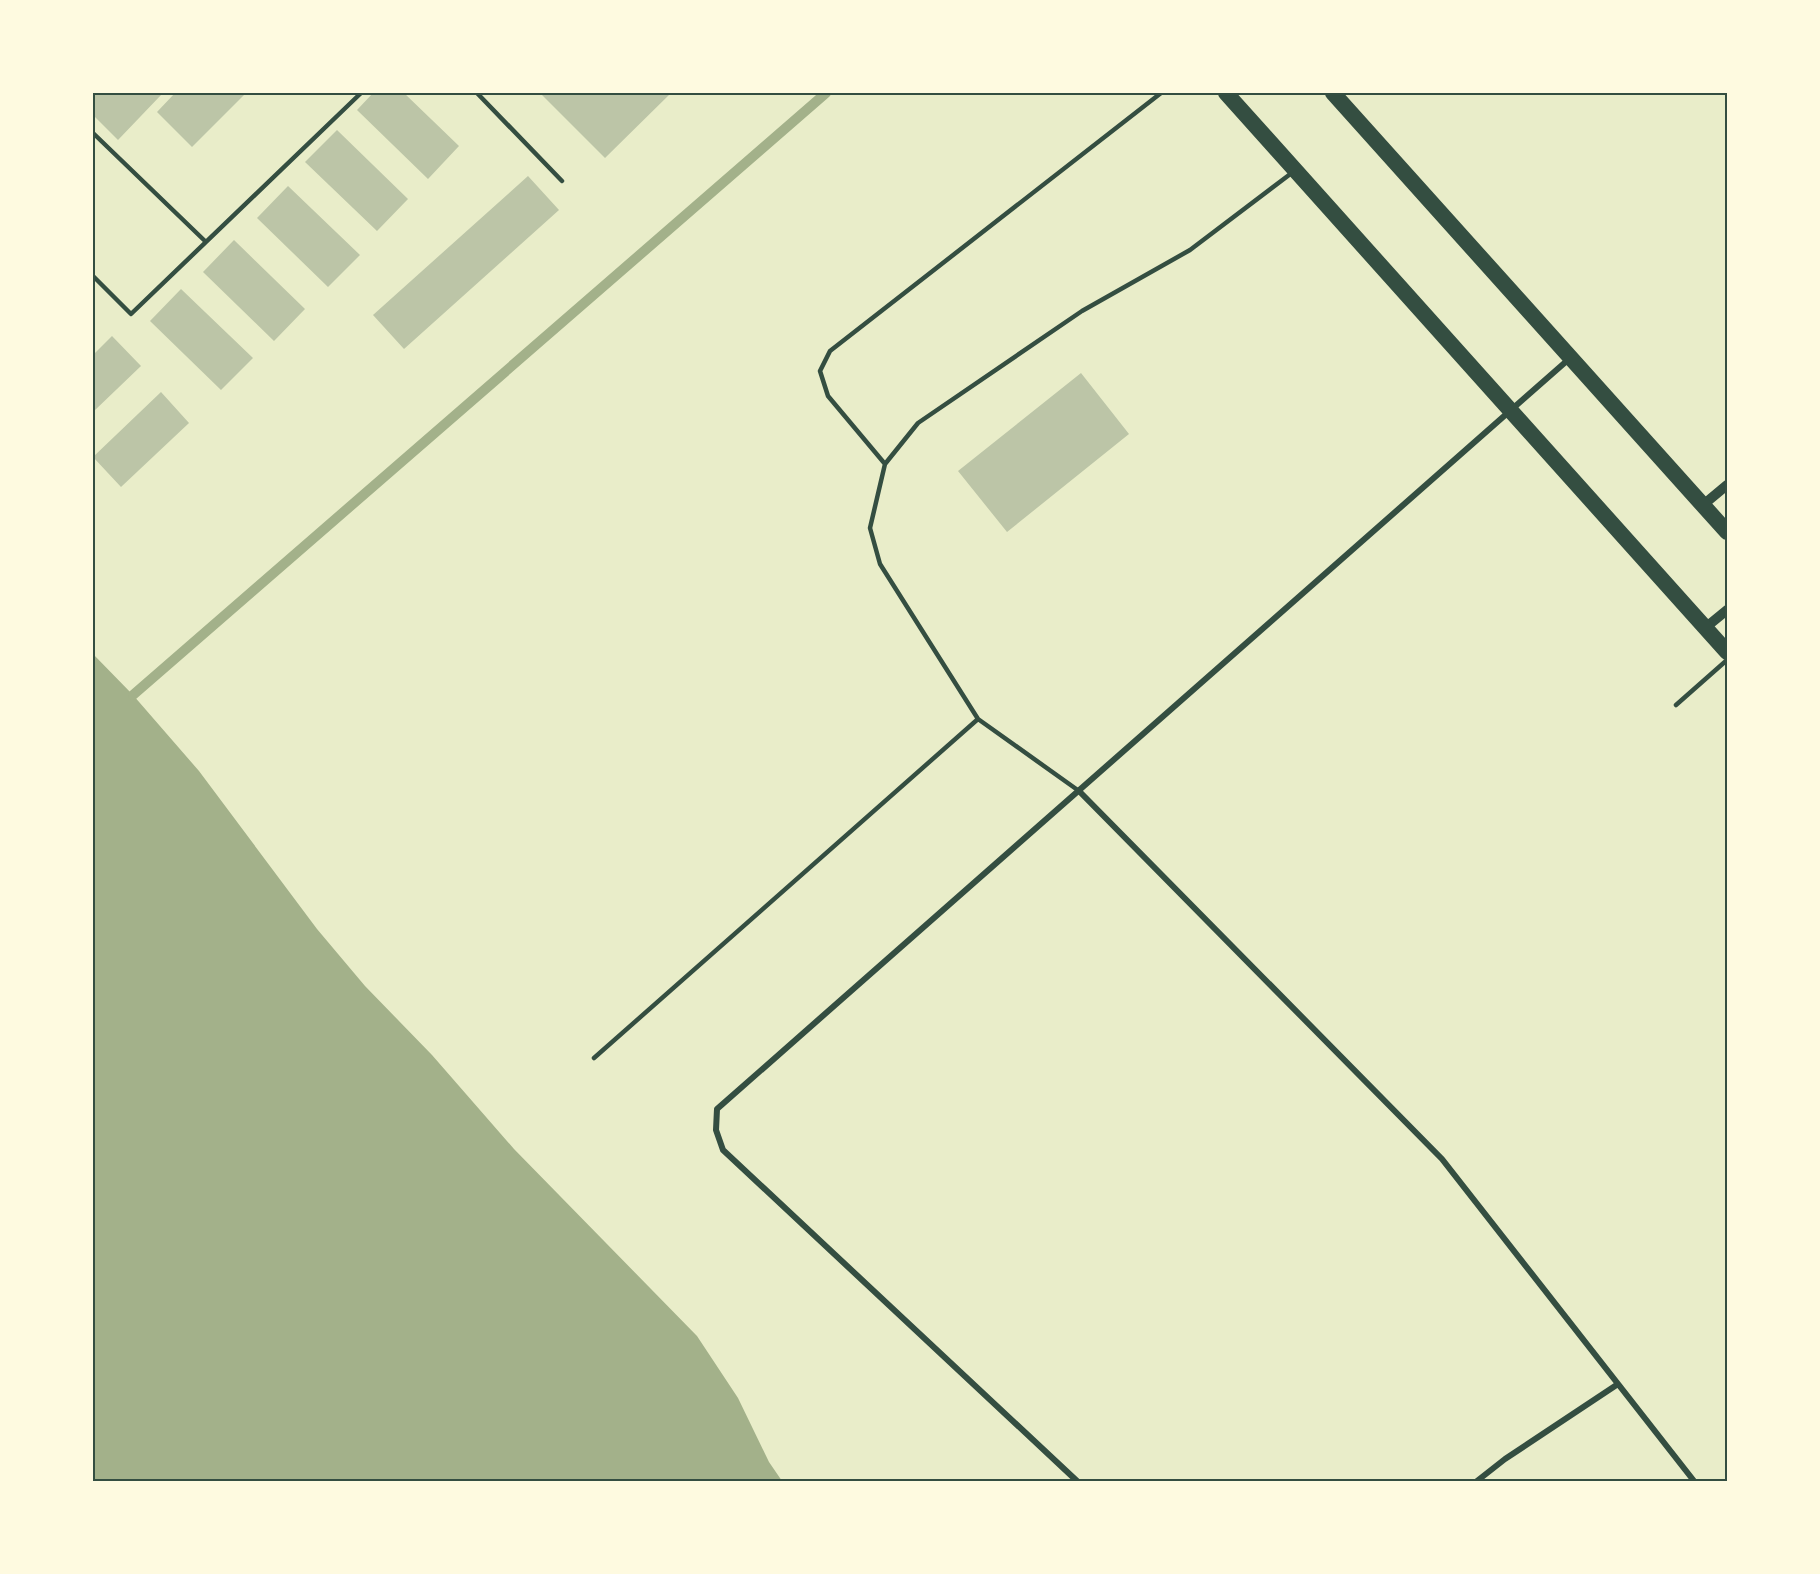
<svg xmlns="http://www.w3.org/2000/svg" width="1820" height="1574" font-family="'Fira Sans Condensed',sans-serif">
<style>
.water{fill:#a3b18a}
.lines{fill:none;stroke-linecap:round;stroke-linejoin:round}
.stream{stroke:#a3b18a;stroke-width:10}
.building{fill:#bcc5a7}
.service{stroke:#344e41;stroke-width:4.5}
.minor{stroke:#344e41;stroke-width:6}
.tertiary{stroke:#344e41;stroke-width:10}
.trunk{stroke:#344e41;stroke-width:16}
.neatline{fill:none;stroke:#344e41;stroke-width:2}
</style>
<rect width="100%" height="100%" fill="#e9edc9"/>
<path class="water" d="M93,654l40,41 66,76 118,158 48,57 67,69 82,94 183,187 41,62 31,64 13,19h-689z"/>
<g class="lines">
<path class="stream" d="M133,695l693,-602"/>
</g>
<path class="building" d="M93,93h68l1,1 -44,46 -25,-25z
M175,93h71l-54,54 -35,-35z
M373,93h31l55,53 -31,33 -71,-69z
M540,93h131l-66,65z
M337,130l71,69 -31,32 -72,-69z
M528,176l31,34 -155,139 -31,-34z
M288,186l72,69 -32,32 -71,-69z
M234,240l71,69 -31,32 -71,-69z
M181,289l72,69 -32,32 -71,-69z
M112,336l29,30 -48,46v-57z
M1081,373l48,61 -122,98 -49,-61z
M161,392l28,31 -68,64 -28,-30z"/>
<g class="lines">
<path class="service" d="M477,93l85,88
M93,133l113,109
M93,276l38,38 230,-221
M885,464l-57,-68 -8,-25 10,-20 331,-258
M1676,705l51,-45
M1079,791l-101,-72 -98,-155 -10,-36 15,-64 33,-41 164,-112 108,-61 103,-78
M594,1058l384,-339"/>
<path class="minor" d="M1079,791l363,368 252,322
M1077,1481l-354,-331 -7,-20 1,-21 852,-750
M1477,1481l28,-22 113,-75"/>
<path class="tertiary" d="M1703,505l24,-20
M1705,628l22,-18"/>
<path class="trunk" d="M1226,93l501,559
M1333,93l394,439"/>
</g>
<rect width="1820" height="1574" fill="none" stroke="#fefae0" stroke-width="189"/>
<rect x="94" y="94" width="1632" height="1386" class="neatline"/>
</svg>
